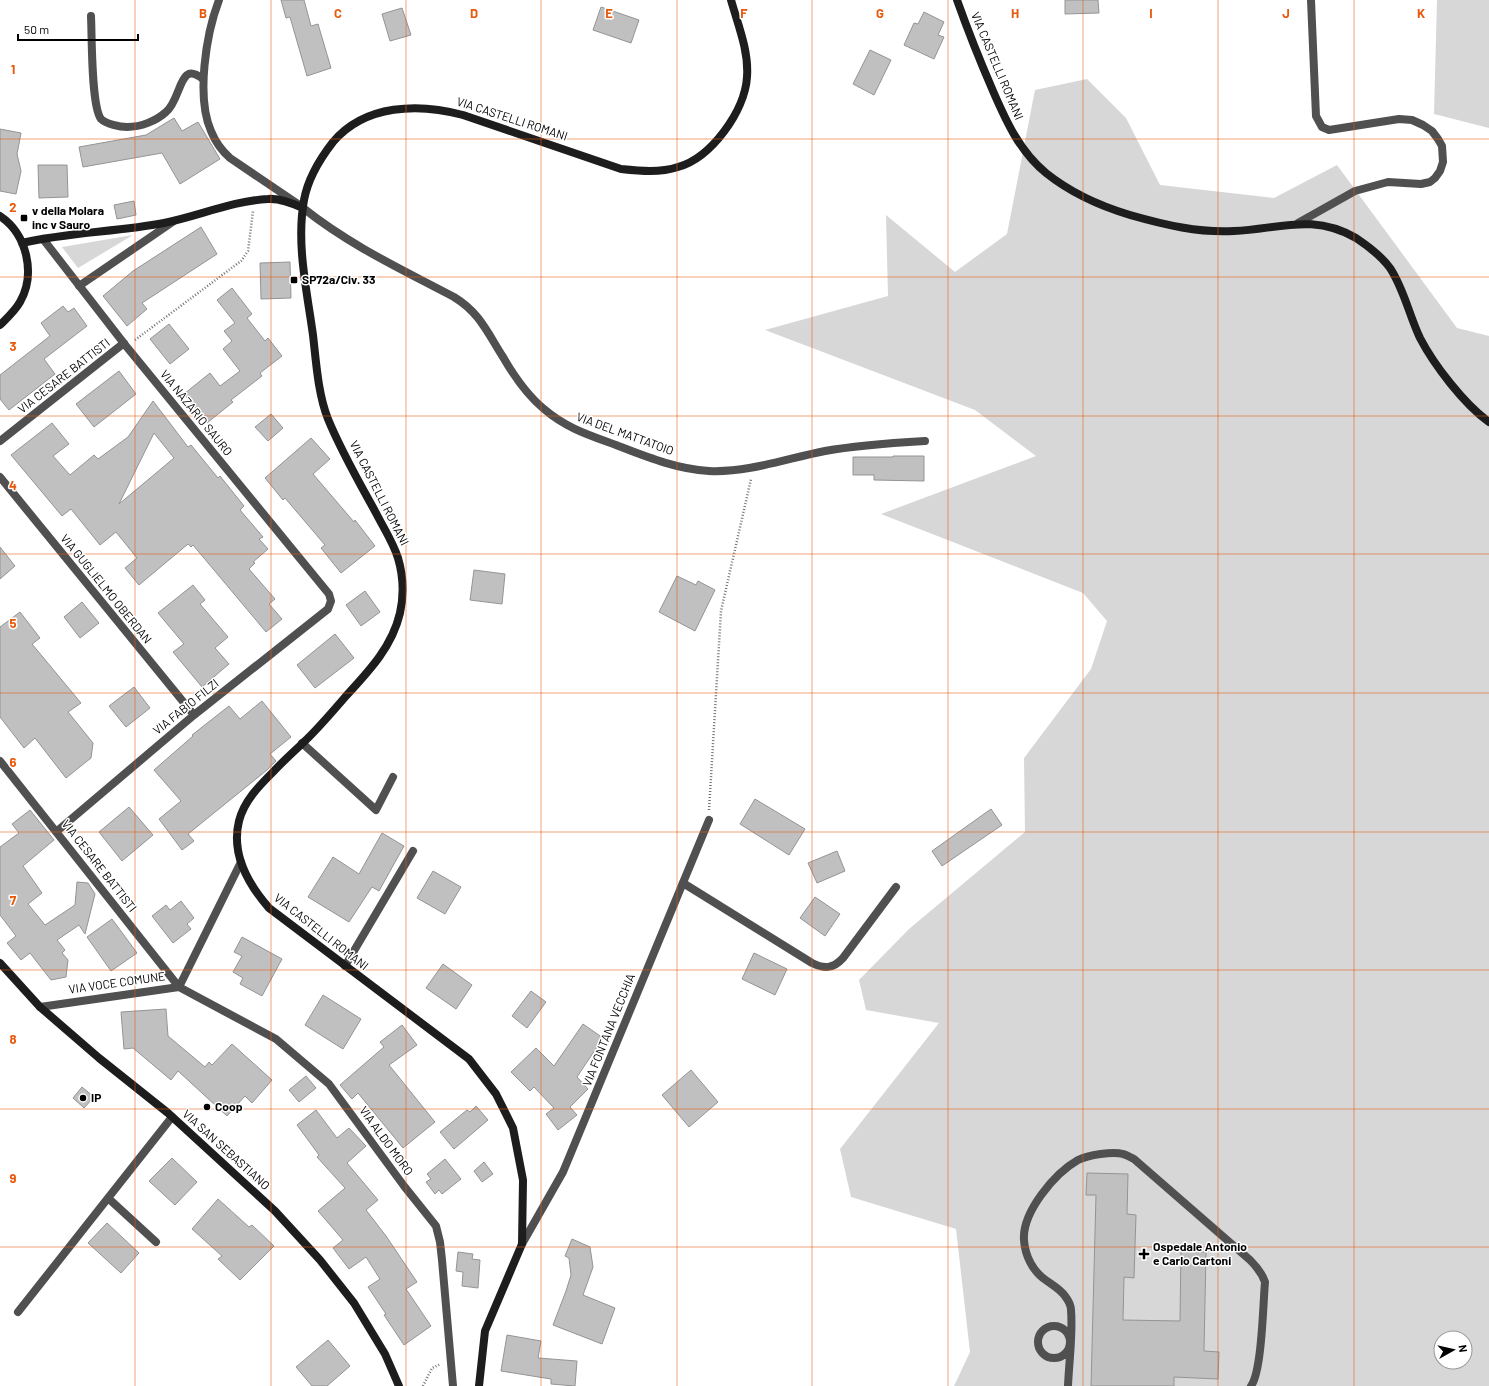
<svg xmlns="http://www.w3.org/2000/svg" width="1489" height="1386" font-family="Barlow,sans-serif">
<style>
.green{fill:#d7d7d7;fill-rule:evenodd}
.building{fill:#c0c0c0;stroke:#949494;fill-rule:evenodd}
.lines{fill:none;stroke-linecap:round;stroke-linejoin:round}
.path{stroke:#727272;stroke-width:2.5;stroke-dasharray:1 2;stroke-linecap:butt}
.lane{stroke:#505050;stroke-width:8}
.street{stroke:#505050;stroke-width:8}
.secondary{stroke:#1d1d1d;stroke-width:8}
.grid{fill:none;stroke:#e8590c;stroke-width:1;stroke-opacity:0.55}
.poi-dot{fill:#000;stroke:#fff;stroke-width:1.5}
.labels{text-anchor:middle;stroke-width:3;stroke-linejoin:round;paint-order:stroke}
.street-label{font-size:12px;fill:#000;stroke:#fff}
.poi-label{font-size:12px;font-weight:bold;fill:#000;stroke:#fff;text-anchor:start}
.grid-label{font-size:13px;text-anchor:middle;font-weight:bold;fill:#e8590c;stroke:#fff;stroke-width:3;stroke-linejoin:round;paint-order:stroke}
</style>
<rect width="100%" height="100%" fill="#fff"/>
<path class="green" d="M1437,0h52v128l-55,-14z
M1087,79l39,39 34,67 114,13 63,-33 120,163 32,8v1050h-535l16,-34 -14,-123 -105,-32 -11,-48 99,-126 -73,-13 -7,-30 50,-51 116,-97 -1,-74 67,-89 16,-48 -24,-28 -202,-79 155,-58 -61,-46 -210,-80 123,-34 -2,-81 69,57 52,-38 28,-144zM1441,1338h24v24h-24z
M133,235l-55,33 -16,-21z"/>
<path class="building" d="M281,0h23l7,26 7,-2 13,44 -24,8 -17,-59 -4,1z
M1065,0h33l1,13 -34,1z
M601,7l38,13 -8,23 -38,-13z
M402,8l9,27 -21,6 -8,-27z
M924,12l20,10 -6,13 6,2 -10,22 -30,-14 10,-22 4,1z
M870,50l21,10 -17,35 -21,-11z
M174,118l8,13 16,-9 22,37 -40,25 -18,-31 -79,14 -4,-20 67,-12z
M0,129l21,4 -4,21 4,17 -5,23 -16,-3z
M38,165h29l1,32 -29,1z
M134,201l2,14 -19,4 -3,-14z
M201,227l16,27 -75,49 5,6 -20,17 -24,-30 30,-25z
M290,262l1,36 -30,1 -1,-36z
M232,288l20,26 -5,4 18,23 3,-3 14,18 -22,17 2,3 -31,24 2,2 -26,21 -23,-29 26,-21 10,13 20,-15 -17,-22 9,-8 -8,-10 11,-8 -18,-23z
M63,306l5,6 6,-4 13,18 -43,33 11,15 -46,36 -9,-11v-24l50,-39 -9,-13z
M169,324l20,25 -19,15 -20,-25z
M119,371l17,23 -42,33 -18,-23z
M153,401l35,46 3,-2 27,33 2,-2 24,30 -4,4 23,27 -4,2 9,10 -15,13 2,1 -6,6 26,30 -6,5 13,15 -16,13 -73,-87 -2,2 -3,-3 -49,41 -14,-17 12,-10 -21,-26 -16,13 -29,-36 -9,7 -51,-61 41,-32 17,21 -16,12 17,19 24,-20 4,4 30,-22zM154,433l20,25 -55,46z
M271,414l12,14 -15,13 -13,-14z
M311,438l19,21 -17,15 41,48 1,-2 20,26 -34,27 -20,-25 4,-3 -40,-47 -2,2 -18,-22z
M893,456h31v25l-50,-1v-5h-21v-18h40z
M0,547l15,19 -15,13z
M474,570l31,4 -3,30 -32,-4z
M677,576l19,9 2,-4 17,9 -20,41 -36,-19z
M193,585l12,15 -5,4 28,33 -13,11 14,16 -27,23 -29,-35 11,-8 -26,-31z
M365,591l15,21 -19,14 -15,-21z
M82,602l17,21 -19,15 -16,-21z
M20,612l20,26 -8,6 49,59 -13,9 25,31 -2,15 -25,20 -31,-40 -11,10 -24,-31v-90z
M335,634l19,24 -39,30 -18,-23z
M134,687l16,21 -24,19 -17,-21z
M262,701l29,36 -21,17 6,7 -9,9 -79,64 6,7 -12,9 -23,-31 22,-18 -27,-31 39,-34 -1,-1 37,-29 11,13z
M755,799l50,30 -16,26 -49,-31z
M129,807l24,28 -31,26 -23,-29z
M991,809l11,16 -60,41 -10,-15z
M30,810l24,30 -31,26 19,27 -14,11 17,21 30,-20 2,-23 11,1 7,11 -10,40 -6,-9 -22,15 8,10 -3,3 6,7 -2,17 -15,3 -21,-27 -9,7 -14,-17 9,-7 -16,-21v-68l19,-14 -7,-9z
M382,833l22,13 -25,45 -7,-4 -23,35 -41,-25 25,-40 26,17z
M837,851l8,20 -28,12 -9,-20z
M433,871l28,16 -16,27 -28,-16z
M815,897l25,17 -15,22 -25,-18z
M181,901l13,17 -7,6 4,5 -18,14 -21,-27 14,-11 4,5z
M112,919l25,34 -26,18 -24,-34z
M242,937l40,22 -20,37 -22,-12 3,-6 -10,-6 9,-16 -8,-4z
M754,953l33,16 -12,26 -33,-16z
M443,964l29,21 -16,24 -30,-21z
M531,991l15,11 -19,26 -15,-12z
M323,995l38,24 -18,30 -38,-24z
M166,1009l2,27 37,31 4,-5 3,3 20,-21 40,36 -20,23 -7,-7 -18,20 -49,-45 -7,9 -38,-32 -9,1 -3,-37z
M583,1024l20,14 -26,39 11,12 -18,18 7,8 -19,15 -12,-16 8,-6 -20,-21 -4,4 -19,-19 25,-24 18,18z
M402,1025l15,20 -28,20 46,57 -32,26 -45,-55 -6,6 -12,-14 44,-38 -4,-5z
M691,1070l27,32 -29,25 -27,-32z
M306,1076l10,12 -17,14 -10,-12z
M82,1087l12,10 -10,11 -11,-10z
M476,1106l12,14 -34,29 -14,-17 27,-22 3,2z
M316,1110l21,28 12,-10 17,18 -19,17 31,37 -12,10 20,26 31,46 -11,7 25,37 -27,19 -20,-30 2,-1 -18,-27 12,-8 -14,-22 -17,12 -16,-21 10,-8 -25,-29 27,-23 -28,-31 2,-2 -22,-30z
M172,1158l25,24 -22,23 -26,-24z
M445,1159l16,20 -19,15 -3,-4 -4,4 -9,-12 5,-3 -4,-5z
M484,1162l9,12 -11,8 -8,-11z
M1087,1173l41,1 -1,40 9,1 -2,63 -10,-1 -1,43 57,1 1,-70 25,1 -2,99 15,1 -1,27 -44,-2v9h-83l5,-191h-10z
M218,1199l31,28 3,-2 22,21 -34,34 -22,-21 4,-3 -30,-27z
M107,1223l32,30 -18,20 -33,-30z
M572,1239l18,8 3,20 -10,28 32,13 -13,36 -49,-19 13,-34 5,-16 -2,-17 -4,-2z
M458,1252l15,2 -1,5 8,1 -2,28 -16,-2 1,-14 -7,-1z
M507,1335l34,6 -3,17 39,3 -2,25 -24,-2v-5l-50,-8z
M328,1340l22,26 -23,20h-15l-16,-19z"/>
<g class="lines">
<path class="path" d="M135,340l106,-79 7,-10 5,-40
M709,810l12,-199 30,-132
M423,1386l9,-18 9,-4"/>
<path class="lane" d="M91,16c1,19 0,90 10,103 5,5 19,8 26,8 14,0 29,-6 39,-15 11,-9 13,-31 21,-37 5,-4 12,1 16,4
M303,208c48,38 98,61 151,89 26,16 33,35 49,60 11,19 24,38 41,52 22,19 45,26 72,36 31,12 60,24 93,26 38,2 80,-13 116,-20 33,-6 66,-8 100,-10
M1298,223l57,-32 33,-9 33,2 9,-2 5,-4 5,-7 3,-9 -1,-16 -4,-7 -6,-8 -9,-6 -11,-5 -13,-1 -70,11 -7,-3 -6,-11 -5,-116
M302,743l74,67 17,-33
M683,883l129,80c12,6 21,6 31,-5l53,-71
M1038 1342a16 16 0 1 1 32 0a16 16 0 1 1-32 0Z
M1068,1386c1,-24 5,-52 3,-76 0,-4 -3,-10 -6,-14 -5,-7 -11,-10 -18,-15 -14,-9 -22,-25 -23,-41 -2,-28 31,-67 54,-80 10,-5 35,-9 45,-6 4,1 7,3 11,5l116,101c7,7 12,13 15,22 -2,22 -3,89 -14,104"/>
<path class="street" d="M219,0c-13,34 -23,97 -8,131 4,10 11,20 19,27l68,46
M43,239l83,107 203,248 2,7 -3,8 -134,106 -138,117
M79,286l95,-65
M0,441l124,-98
M0,477l194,238
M0,761l179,226 97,52 53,45 75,102 32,40 4,16 2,18 11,126
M345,966l68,-115
M40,1007l139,-20 62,-125
M108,1198l48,44
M522,1244l41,-72 146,-352
M18,1312l154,-195"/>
<path class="secondary" d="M957,0c11,31 23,61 36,91 13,30 27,61 53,82 25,20 54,33 84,42 35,10 69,18 104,16 46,-2 78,-18 122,7 12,8 26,19 34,30 14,21 19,47 30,70 14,27 44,66 69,84
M0,216c27,18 36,58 20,86 -5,9 -13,16 -20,23
M22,243c47,-11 95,-11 142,-20 35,-7 68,-22 104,-24 12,-1 24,4 35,9
M0,963l40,44 59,51 69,55 107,98 45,49 34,43 31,51 14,32
M479,1386l6,-55 37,-87 1,-64 -10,-52 -17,-34 -27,-35 -200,-151c-21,-24 -38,-55 -30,-87 5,-20 20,-35 34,-49 11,-12 24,-23 36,-35 13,-13 25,-27 37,-41 23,-25 46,-49 54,-83 4,-18 3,-38 -2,-55 -5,-16 -15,-31 -22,-45 -17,-31 -35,-62 -48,-94 -10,-25 -12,-58 -15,-84 -6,-44 -17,-91 -9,-135 4,-22 15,-40 29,-58 32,-38 86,-39 130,-27l158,54c19,2 39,4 57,-2 33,-9 67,-56 69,-90 2,-26 -9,-52 -16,-77"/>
</g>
<path class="grid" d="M135,0v1386M271,0v1386M406,0v1386M541,0v1386M677,0v1386M812,0v1386M948,0v1386M1083,0v1386M1218,0v1386M1354,0v1386M0,139h1489M0,277h1489M0,416h1489M0,554h1489M0,693h1489M0,832h1489M0,970h1489M0,1109h1489M0,1247h1489"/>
<g class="poi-dot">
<rect x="20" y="214" width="8" height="8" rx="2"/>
<rect x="290" y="276" width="8" height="8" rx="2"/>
<circle cx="83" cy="1098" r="4"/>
<circle cx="207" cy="1107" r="4"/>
<path d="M1142 1248h4v4h4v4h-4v4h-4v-4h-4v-4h4z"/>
</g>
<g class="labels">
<g class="street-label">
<text transform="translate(997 66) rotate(67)" y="4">VIA CASTELLI ROMANI</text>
<text transform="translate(512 119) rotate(18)" y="4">VIA CASTELLI ROMANI</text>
<text transform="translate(64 376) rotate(-38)" y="4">VIA CESARE BATTISTI</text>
<text transform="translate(196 413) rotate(51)" y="4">VIA NAZARIO SAURO</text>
<text transform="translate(625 434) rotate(20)" y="4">VIA DEL MATTATOIO</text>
<text transform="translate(379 493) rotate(63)" y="4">VIA CASTELLI ROMANI</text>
<text transform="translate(106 589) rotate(51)" y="4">VIA GUGLIELMO OBERDAN</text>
<text transform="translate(186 707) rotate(-39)" y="4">VIA FABIO FILZI</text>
<text transform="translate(99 866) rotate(52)" y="4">VIA CESARE BATTISTI</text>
<text transform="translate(321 932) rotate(38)" y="4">VIA CASTELLI ROMANI</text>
<text transform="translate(117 983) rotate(-8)" y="4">VIA VOCE COMUNE</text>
<text transform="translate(609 1030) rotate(-68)" y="4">VIA FONTANA VECCHIA</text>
<text transform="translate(386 1141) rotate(54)" y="4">VIA ALDO MORO</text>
<text transform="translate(226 1150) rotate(42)" y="4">VIA SAN SEBASTIANO</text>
</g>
<g class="poi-label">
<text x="32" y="215">v della Molara<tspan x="32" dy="14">inc v Sauro</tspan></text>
<text x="302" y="284">SP72a/Civ. 33</text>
<text x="91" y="1102">IP</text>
<text x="215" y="1111">Coop</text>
<text x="1153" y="1251">Ospedale Antonio<tspan x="1153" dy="14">e Carlo Cartoni</tspan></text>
</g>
</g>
<g class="grid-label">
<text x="203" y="18">B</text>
<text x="338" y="18">C</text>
<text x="474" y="18">D</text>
<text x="609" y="18">E</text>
<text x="744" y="18">F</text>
<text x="880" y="18">G</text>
<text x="1015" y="18">H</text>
<text x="1151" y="18">I</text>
<text x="1286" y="18">J</text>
<text x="1421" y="18">K</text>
<text x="13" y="74">1</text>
<text x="13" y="212">2</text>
<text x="13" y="351">3</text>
<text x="13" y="490">4</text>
<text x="13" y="628">5</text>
<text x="13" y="767">6</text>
<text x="13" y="905">7</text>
<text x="13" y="1044">8</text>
<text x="13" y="1183">9</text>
</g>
<g transform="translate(1453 1350) rotate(82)"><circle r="19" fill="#ffffff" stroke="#999999"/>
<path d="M0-3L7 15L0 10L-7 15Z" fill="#000000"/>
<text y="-6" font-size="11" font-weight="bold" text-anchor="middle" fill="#000000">N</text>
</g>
<path d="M18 34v6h120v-6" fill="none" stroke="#000000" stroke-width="2"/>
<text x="24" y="34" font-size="12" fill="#000000" stroke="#ffffff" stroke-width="3" paint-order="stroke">50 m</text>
</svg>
